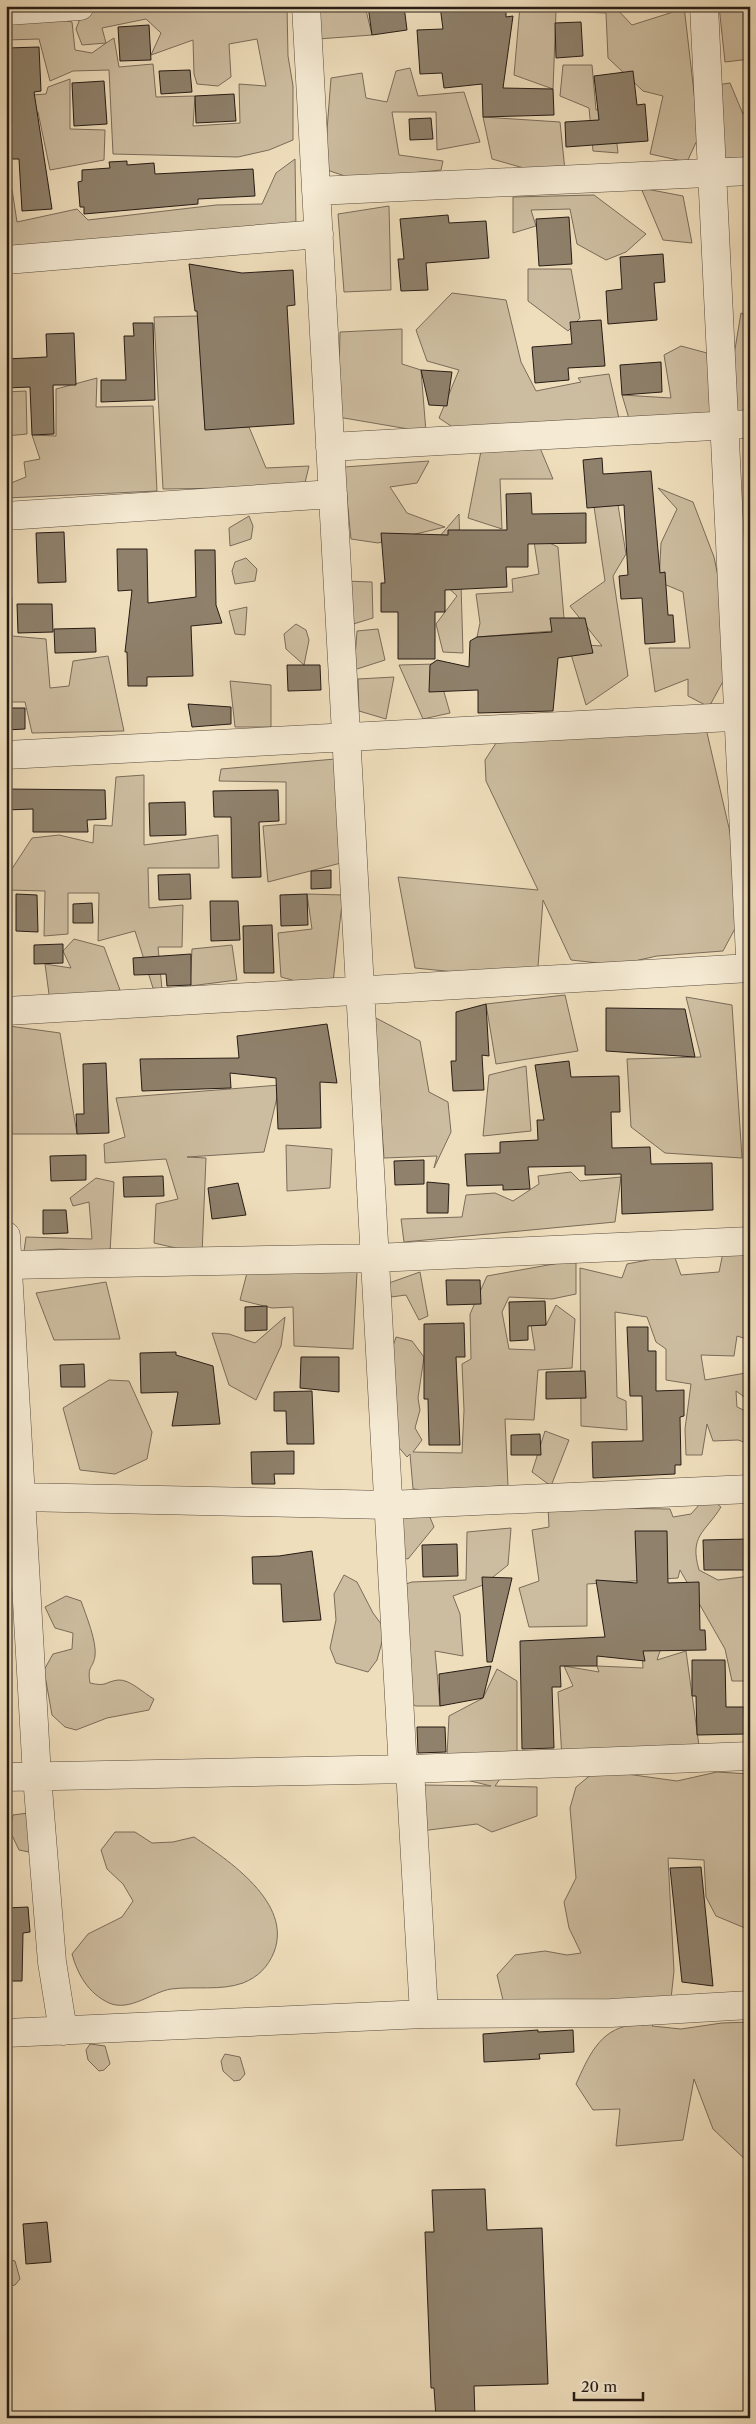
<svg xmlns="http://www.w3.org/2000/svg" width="756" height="2424" font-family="'Libre Caslon Text',serif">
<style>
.green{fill:#cdbda0;stroke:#7a6c5a;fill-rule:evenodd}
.building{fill:#8f816c;stroke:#271c15}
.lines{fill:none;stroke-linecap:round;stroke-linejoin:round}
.minor-casing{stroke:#594c3f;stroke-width:29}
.minor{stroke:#f5ead3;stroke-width:28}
</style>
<rect width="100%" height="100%" fill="#efdebc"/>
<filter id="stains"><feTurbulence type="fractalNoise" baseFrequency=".004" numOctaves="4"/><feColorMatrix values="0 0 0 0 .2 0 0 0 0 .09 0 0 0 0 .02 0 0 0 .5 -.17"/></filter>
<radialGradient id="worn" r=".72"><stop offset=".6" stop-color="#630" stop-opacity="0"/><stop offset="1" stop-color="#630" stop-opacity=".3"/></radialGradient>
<path class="green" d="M130,6h21l8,4 49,-4h79l1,50 5,30v54l-24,10 -31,7 -125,-3 -4,-84 -36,1 -23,10 -11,-42 -33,1v-24l26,-3 40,9 3,28 17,3 14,-10 -24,2 -6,-16 7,-18c15,-3 33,2 47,-5zM146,19l15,14 -10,22 42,-15 1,34 3,10 21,2 13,-9 -2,-33 28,-5 9,47 -27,-2 1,39 -47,3 2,-30 -39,1 -3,-33 -34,3 -5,-29 -8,5 -4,-15z
M314,6h51l7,29 -54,4z
M520,6h94l18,19 38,-12 14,-7 15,130 -12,26 -37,-8 13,-58 -20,-5 -35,-33 -2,-45 -50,-2 -3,78 -39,-14z
M719,6h31v53l-25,3z
M563,65h29l4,45 17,-3 5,46 -25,-2 -4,-43 -29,-12z
M410,68l8,28 46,-4 16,50 -43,8 -1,-38h-44l7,43 44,6 -2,9 -87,9 -30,-10 7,-91 31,-5 4,25 21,4 9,-31z
M70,79v50l35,1 -1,30 -54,10 -12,-58 -32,3v-18l40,-3 2,-7z
M730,83l13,31 7,-11v59l-46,-7 -1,-68z
M483,117l77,5 6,58 -74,-21z
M295,159l1,69 -290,25v-65l6,1 5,33 60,-13 11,11 128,-15 46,-1 14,-31z
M641,188l42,8 9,47 -29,-3z
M594,195l52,39 -20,18 -20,8 -29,-16 -7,-35 -39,1 5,16 -23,7v-36z
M389,206l2,84 -47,2 -6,-78z
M528,269h43l9,49 -12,13 -40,-30z
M452,293l54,7 15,62 15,29 45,-9 -3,-4 31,-4 11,49 -157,11 -24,-16 20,-48 -32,-9 -11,-31z
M741,313l9,4v97l-26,1z
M198,316l7,113 44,-2 17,41 43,-2 -5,21 -141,2 -9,-172z
M402,329v35l19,6 5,62 -88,-15 2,-85z
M681,346l26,7 5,62 -82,7 -8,-27 49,3 -7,-43z
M97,378l-1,29 57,-1 4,85 -150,7 -1,-13 20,-8 -2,-15 16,-3 -8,-24 24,1v-47z
M26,391l1,43 -21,2v-44z
M535,436l18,43h-53l2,50 -34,-11 13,-67z
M429,461l-12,22 -27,4 17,26 38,14 -67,16 -27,-4 -7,-72z
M658,488l35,14 21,55 12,59v60l-17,31 -21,-11v-17l-33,13 -6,-44h41l-7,-56 -24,-10 2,-39 16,-34z
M593,500l25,5 8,49 -13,22 15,100 -42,29 -18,-61 34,2 -32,-40 35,-25z
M459,514l4,139 -20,-1 -7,-28 21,-28 -16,-15 -2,-44z
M249,516l4,10 -2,13 -21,7 -1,-18z
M533,535l25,12 7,83 -88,7 3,-14 -4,-29 37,-2 -1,-13 27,-5z
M740,541l10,1v93l-5,-2z
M246,558l11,11 -2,12 -20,3 -3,-13 3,-9z
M344,581l28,1 1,36 -23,7z
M6,597h6v39l34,3 4,49 19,-2 4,-25 35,-5 16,75 -92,2 -7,-31h-19z
M247,607l-2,28 -10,-1 -6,-23z
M296,624l10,6 3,10 -5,25 -18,-16 -2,-15z
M378,629l7,31 -31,10 3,-39z
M436,664l14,49 -27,6 -24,-54z
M394,677l-8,42 -27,-8 -1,-32z
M230,681l41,4v42h-36z
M705,724l42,182 -24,45 -66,5 -41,9 -45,-5 -28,-60 -6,80 -122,-12 -17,-91 140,13 -52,-109 -1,-21 15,-23z
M335,759l6,104 -73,19 -5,-56 23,-2v-42l-67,-1 2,-12z
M144,775v70l74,-10 1,33h-71l1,40 34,-3 -1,42h-24l4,42 -9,-1 -18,-57 -37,10 1,-48h-31v41l-24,2 1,-45 -39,-1v-12l26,-40 27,-3 34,8 1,-18 18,1 4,-49z
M307,894l36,1 -11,96 -51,-14 -3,-44 34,-4z
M74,939l30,8 16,43 -70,12 -5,-38 26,4 -8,-17z
M232,945l5,35 -47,6 2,-37z
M565,995l13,56 -82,13 -10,-60z
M686,997l46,8 10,153 -77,-5 -34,-26 -4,-68 74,-2z
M374,1017l46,24 9,51 19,10 3,30 -17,36 3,-12 -53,2z
M9,1026l51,7 17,101h-65z
M526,1066l5,65 -48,5 6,-61z
M280,1085l-16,67 -77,5 19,1 -4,96 -48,-11 2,-39 22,-5 -12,-40 -61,4 -1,-19 21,-7 -9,-39z
M286,1145l46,4 -2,39 -43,3z
M571,1172l9,9 41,-4 -6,45 -211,20 -3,-23 61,-2 4,-22 29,-2 18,8 26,-17 -1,-8z
M96,1178l18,4 -4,70 -50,-3 -36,2 2,-14 66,2 -3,-37 -16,4 -3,-8z
M724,1248l24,3 -3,19 5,5v65l-13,-4 -3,20 -33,-1 4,25 41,-7 4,28 -14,-10 1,16 13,6v31l-12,-4 -25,1 -6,-17 -5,31h-16l-1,-26 6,-45 -25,-4v-31l-10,-7 -9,-25 -32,-5 2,85 9,4 1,29 -46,-4 -1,-158 42,10 5,-14 47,-9 7,20 38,-3z
M576,1260v34l-24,5 -43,-2 -7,15 7,37 26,1 -4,-25h15l10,-20 19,14 -3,49 -34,2 -4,50 -29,-1 3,67c-32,0 -64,7 -95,3l-3,-35 -3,3 -12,-14 1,-50 -6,-37 6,-19 16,4 12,16 -6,41 2,12 -5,18 7,12 -9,12 49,1 2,-43 -2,-46 9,-5 -1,-45 17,-38z
M248,1269l109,3 -4,77 -59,-3 -1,-39 -21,1 -32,-8z
M420,1272l8,44 -9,4 -13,-25 -15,2 -2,-14z
M106,1282l14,57 -66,1 -18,-47z
M285,1317l-4,29 -25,54 -27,-15 -17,-52 17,1 26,9z
M109,1380l20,1 23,51 -5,27 -32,15 -35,-4 -17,-62z
M545,1431l24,9 -18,46 -19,-14z
M707,1496l14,11c-16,26 -32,28 -22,63l19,10 32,-4v105h-18l-7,-32 -45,-79 -2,8 -91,6v42l-58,1 -10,-39 20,-7 -7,-51 17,-3 -1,-20 122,2 3,8 18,-3z
M388,1505l39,5 7,17 -26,32 -20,-5z
M511,1528l-3,37 -25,20 -30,11 7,18 3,42 -28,-5 5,55h-25l-26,-33 -4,-42 -8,29 -9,12 -32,-9 -6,-15 6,-28 -2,-26 10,-19 13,7 16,31 12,16 -4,-37 31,-10 54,-2 1,-48z
M66,1596l15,5c5,14 16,41 14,55 -2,13 -8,9 -5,27 17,4 14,-1 28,-3 12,-1 25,13 36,19l-5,11 -42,8 -31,12 -11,-3 -13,-12 -8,-45 9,-16 19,-5 1,-16 -18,-5 -10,-21z
M641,1634l23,5 -7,21 29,-9 13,95 -137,12 -4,-66 15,-6 -9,-20 35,6 -2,-6 46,2z
M497,1669l20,12v74l-22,31 42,1v29l-45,16 -15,-8 -56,7 2,-46 68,1 -45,-11 3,-59 34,-18z
M612,1772l65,9 40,-9 33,2v145l-5,9 -29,-12 -10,-19 -2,-37 -36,-2 6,113 -4,37 -18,18 29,3 41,-6 28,-1v142l-37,-35 -19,-50 -11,61 -67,6 4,-37 -27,1 -17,-26c12,-26 23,-55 56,-59 4,-1 9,0 12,0l-141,-25 -6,-25 18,-20 30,-4 22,4 14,-2 -12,-25 -5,-26 12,-24 -6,-70 6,-21 17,-14z
M28,1813l7,32 -6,7 -10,-2 -9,-19 3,-16z
M115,1832h20l17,11 21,-1 21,-5c34,23 99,66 80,115 -6,15 -16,25 -31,31 -22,8 -49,3 -72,6 -19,3 -41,23 -62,14 -21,-10 -31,-28 -37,-49l16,-20 34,-17 11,-16 -10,-17 -16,-15 -6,-19z
M90,2044l15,2 5,18 -6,6 -5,1 -11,-11 -2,-10z
M225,2054l15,3 5,17 -5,6 -6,1 -11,-10 -2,-10z
M6,2259l9,2 5,18 -5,6 -5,1 -4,-2z"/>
<path class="building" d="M368,6h36l3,24 -35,5z
M440,6h66v11l7,-1 -10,72 50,1 1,26 -71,2 -1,-33 -38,4 -2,-15 -22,1 -3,-44 26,-1z
M581,22l2,34 -27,2 -1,-35z
M149,25l2,35 -31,1 -2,-34z
M39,47l2,44 -7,1 18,117 -30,2 -3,-52h-13v-36l6,-1 -5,-74z
M190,70l2,22 -31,2 -2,-23z
M633,71l4,34 8,-1 3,37 -82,6 -1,-25 34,-2 -5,-44z
M104,81l3,43 -33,2 -2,-43z
M234,94l2,27 -40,2 -1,-27z
M431,118l2,21 -23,1 -1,-21z
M127,161v4l27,-2 1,11 98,-5 2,27 -57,3v5l-114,10v-7h-4l-2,-25 4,-1v-11l28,-2 -1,-6z
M448,215l1,8 37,-2 3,37 -63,5 2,27 -27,1 -3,-32h6l-4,-40z
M569,217l3,47 -33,2 -3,-47z
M663,254l2,28 -11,1 3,37 -49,4 -2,-33 16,-2 -2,-32z
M189,264l53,9 51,-3 2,35 -8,1 7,118 -89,6 -8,-119h-2z
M601,320l4,46 -37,2 1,12 -34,3 -3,-36 40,-3 -2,-22z
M133,323h20l2,77 -54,2v-22h25l-2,-44h10z
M74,333l2,52h-23l1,49 -22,1 -2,-48 -24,1v-29l41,-2 -1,-23z
M661,362l1,30 -40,3 -2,-30z
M421,370l31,2 -5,34 -18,-1z
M602,458l1,16 48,-3 9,102 5,-1 3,43h5l2,27 -30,2 -3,-46 -21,1 -2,-23 9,-1 -4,-70 -37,3 -4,-48z
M531,493l1,21 54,-1v30l-58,1v23h-22l1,20 -62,3v22h-10v47h-37v-47h-17v-29h4l-4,-50 67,2v-5h59l-1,-36z
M64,532l2,50 -28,1 -2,-50z
M117,549h30l1,54 48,-6 -1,-47h20l1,55 6,18 -31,3 2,50 -46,1v9h-19l-1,-34h-2l7,-62 -14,1z
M17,604h35l1,28 -35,1z
M550,618h35l8,35 -35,5 -5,53 -75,2v-23l-49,2 1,-27 7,-5 32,7 1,-26 7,-4 75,-5z
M95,628l1,24 -41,1 -1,-24z
M287,665h33l1,25 -33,1z
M188,704l43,3v17l-39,3z
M6,708h19v21l-19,1z
M6,789l99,1 1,29 -19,1 1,12h-55v-23l-27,1z
M278,790l1,31 -20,1 2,55 -29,1 -1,-61h-17l-1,-26z
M185,802l1,33 -36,1 -1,-33z
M331,870v18l-20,1v-18z
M190,874l1,25 -32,1 -1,-25z
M16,894l21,1 1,37 -22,-1z
M307,894l1,31 -27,1 -1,-31z
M210,901h28l2,39 -29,1z
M92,903l1,20h-20v-19z
M272,925l2,48h-30l-1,-47z
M63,944v19l-29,1v-19z
M191,954v31l-24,1 -1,-12 -32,1 -1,-17z
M486,1004l3,52 -7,-1 2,35 -31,1 -2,-30h5v-49z
M606,1008l79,1 10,48 -89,-6z
M327,1024l10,59 -17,-1 1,46 -43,1 -2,-51 -46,-5 1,15 -89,3 -2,-32 99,-1 -2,-22z
M569,1061l2,16 48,-1 1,36h-9l1,36 38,-1 1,17 61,-1 1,47 -91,4 -1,-40 -36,1v-9l-57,1 2,22 -27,1v-5l-36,1 -2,-32 35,-1v-11l38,-2 -1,-20h7l-9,-55z
M106,1063l3,70 -32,1 -1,-20h8l-1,-50z
M86,1155v25l-35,1 -1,-25z
M424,1160v24l-29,1 -1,-24z
M163,1176l1,20 -40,1 -1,-20z
M427,1182l22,2 -1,29h-21z
M238,1183l8,32 -34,4 -4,-31z
M43,1210h23l2,23 -25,1z
M446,1280h34l1,24 -34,1z
M545,1301l1,24 -18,1v14l-18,1 -1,-39z
M267,1306v24l-22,1v-24z
M464,1323l1,34h-9l4,88h-31l-1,-46h-4v-75z
M627,1327h21v24h8v40l28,-1v26l-4,1 1,48h-6v9l-82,4 -1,-36 51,-1 -1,-45h-12z
M176,1352v3l37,11 7,58 -48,2 6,-34 -37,1 -1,-40z
M301,1357h38v35l-39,-4z
M84,1364l1,23h-24l-1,-22z
M585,1371l1,27 -40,1v-27z
M312,1391l2,53h-27l-1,-33h-12v-19z
M540,1434l1,21h-30v-20z
M294,1451v23h-20l1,10h-23l-1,-32z
M635,1531h32l1,52 31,-1 1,48h5l1,20 -63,1 2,10 -48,-5v10h-37l1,21h-9l2,61 -32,1 -2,-108 85,-4 -9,-57 41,3z
M750,1539v31h-46l-1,-30z
M457,1544l1,32 -35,1 -1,-32z
M312,1551l9,69 -38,2 -2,-38h-28l-1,-27 27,-1z
M482,1577l30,1 -20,84h-5z
M692,1660h33l1,47h18l1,27 -48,1 -1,-39h-4z
M491,1666l-8,32 -43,8 -1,-32z
M417,1727h28l1,25 -28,1z
M701,1867l12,119 -31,-4 -12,-114z
M28,1907l2,25 -7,1 -1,48h-16v-73z
M538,2030v2l35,-2 1,22 -35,2 1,5 -56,3 -1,-28z
M485,2189l2,41 55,-2 6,156 -74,2 1,32h-39l-2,-30h-3l-6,-156h9l-2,-42z
M47,2222l4,40 -25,2 -3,-40z"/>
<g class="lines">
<defs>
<path id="minor" d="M306,6l97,1764
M704,6l46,950
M6,11l74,-5
M316,191l434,-20
M6,260l313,-26
M330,447l420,-23
M6,516l327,-22
M6,755l744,-39
M6,1011l744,-43
M6,1236l31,540 15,186 11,69
M8,1265l367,-7 375,-17
M21,1497l367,8 362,-16
M410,1769l14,245
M6,1777l404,-8 340,-13
M6,2033l418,-19 187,-1 139,-8"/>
</defs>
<use href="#minor" class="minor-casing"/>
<use href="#minor" class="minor"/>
</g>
<rect width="756" height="2424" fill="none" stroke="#efdebc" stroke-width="25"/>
<rect x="8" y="8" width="741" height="2409" fill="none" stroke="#271c15" stroke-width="2.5"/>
<rect x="12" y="12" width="731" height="2399" fill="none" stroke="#271c15"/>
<path d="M574 2392v8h69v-8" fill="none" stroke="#271c15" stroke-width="2.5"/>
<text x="581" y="2392" font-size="15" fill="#271c15" stroke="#f5ead3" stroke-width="4" paint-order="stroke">20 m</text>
<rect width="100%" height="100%" filter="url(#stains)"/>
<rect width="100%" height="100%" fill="url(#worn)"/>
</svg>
